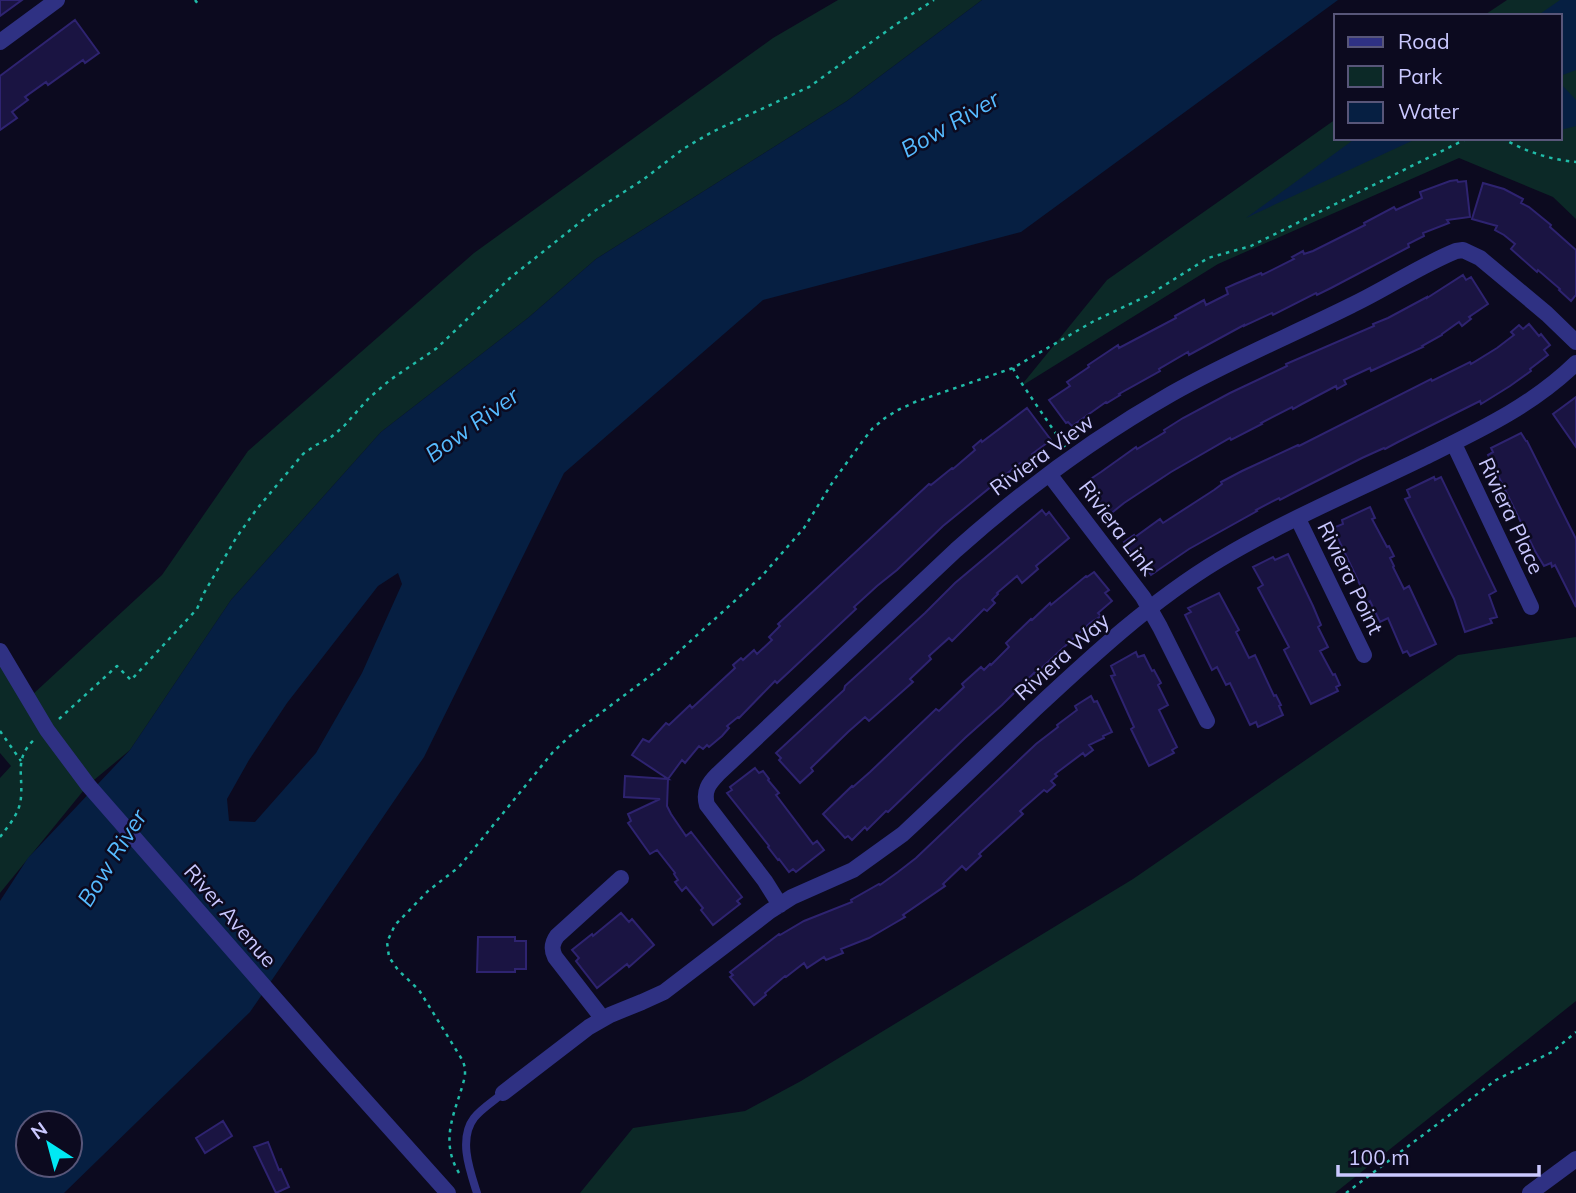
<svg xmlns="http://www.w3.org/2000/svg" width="1576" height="1193" font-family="Mulish,sans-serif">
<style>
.green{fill:#0c2927}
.water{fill:#061f42;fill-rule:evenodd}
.building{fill:#1a1442;stroke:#2e2370;stroke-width:2}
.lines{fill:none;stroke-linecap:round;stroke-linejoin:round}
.path{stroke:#20bba8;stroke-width:2.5;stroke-dasharray:3.5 5;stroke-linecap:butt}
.lane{stroke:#2f3183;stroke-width:8}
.street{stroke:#2f3183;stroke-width:16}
.labels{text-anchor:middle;stroke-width:5;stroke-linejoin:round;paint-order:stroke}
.street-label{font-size:21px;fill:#cac8ff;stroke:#0c0a1f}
.water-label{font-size:23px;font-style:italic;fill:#56bbff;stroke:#0c0a1f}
</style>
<rect width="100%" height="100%" fill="#0c0a1f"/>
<path class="green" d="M838,0h144l-135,101 -251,158 -68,59 -147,114 -150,168 -101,150 -42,35 -88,108v-115l11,-12 -11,-13v-102l32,44 130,-120 86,-124 226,-198 299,-215z
M1507,0h69v219l-23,-22 -94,-39 -241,106 -198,123 87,-107 229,-161v19h224v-122h-77z
M1576,637v364l-241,192h-755l53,-65 112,-17 56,-30 332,-202 325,-224z"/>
<path class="water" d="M982,0h356l-317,232 -258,68 -199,173 -140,284 -174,255 -186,181h-64v-292l28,-43 102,-108 101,-150 150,-168 147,-114 68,-59 251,-158zM398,573l4,11 -40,89 -46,80 -61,69 -26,-1 -2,-22 22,-39 38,-57 91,-117zM28,1123h42v42h-42z
M1560,0h16v70l-16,6v-60h-23z
M1560,83l16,17v26l-16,4z
M1356,138h62l-172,80z"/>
<path class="building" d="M0,0h22l-22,16z
M75,20l24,33 -14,10 -2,-3 -35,25 -2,-3 -21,15 3,3 -16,12 5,6 -17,12v-54z
M1457,180l1,2 8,-1 4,36 -23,3 2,3 -26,10 1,3 -16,8 1,3 -78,41 -14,7 -1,-2 -43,22 -1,-2 -28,13v-1l-55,30 -1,-3 -29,17 1,2 -41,23 1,1 -13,8 -1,-1 -34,24 -4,-4 -2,1 -17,-23 21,-14 -3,-4 22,-15 -1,-2 30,-20 1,3 57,-30 -1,-2 29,-16 2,5 22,-11 -2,-6 9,-4 26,-11 1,2 32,-16 -2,-2 11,-6 1,3 9,-3 52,-26 -1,-2 30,-16 2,3 26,-12 -2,-6 30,-11z
M1483,183l21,6 19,10 -2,4 8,4 22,18 -1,2 26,23v45l-5,6 -12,-11 1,-1 -22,-19 -1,2 -26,-23 4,-5 -11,-9 -9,-5 2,-4 -25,-7z
M1463,275l3,5 5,-3 17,27 -19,13 2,2 -9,7 -3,-4 -17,12v1l-20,11 1,1 -52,24 -1,-3 -26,12 2,4 -9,5 -1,-3 -34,18 -9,5 -1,-2 -31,16 1,1 -31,16 -1,-2 -59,34 -47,31 -15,12 -21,-28 4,-2 -3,-5 12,-8 35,-25 1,2 28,-17 -1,-2 19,-12 47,-25 57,-27 -1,-2 88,-38 -1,-2 15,-6 39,-21v1z
M1529,324l10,12 2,-2 9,11 -6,5 4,5 -18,14 1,2 -21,15 -29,18 -1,-3 -82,41 -13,7 -1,-1 -22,10 -69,35 -13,7 -1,-2 -23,12 1,1 -68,38 -38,26 -3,-4 -3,1 -21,-30 10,-7 1,2 25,-18 3,4 51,-33 8,-6 -1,-2 21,-11 56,-26 1,1 132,-67 1,2 38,-19 1,2 26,-16 17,-13 -3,-3 8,-7 4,4z
M1576,397v50l-23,-33z
M1027,408l24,32 -19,14 1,2 -1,2 -9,6 -3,-1 -77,63 -46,44 -20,16 -23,21 2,2 -66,62 -13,12 -2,-2 -36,37 -1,-1 -11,9 2,2 -7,8 -13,11 -2,-2 -4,4 -4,-3 -14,17 -3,-3 -14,19 -1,27 4,8 15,22 5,-4 51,65 -5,4 3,3 -27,21 -12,-15 2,-2 -17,-21 -4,4 -7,-9 3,-2 -4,-6 1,-1 -18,-23 -7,4 -22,-31 3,-2 -3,-7 32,-15 -36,-2 1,-21 43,3 -36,-24 11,-16 6,3 17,-19 3,2 21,-20 2,3 43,-40 -2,-3 8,-7 2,2 11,-10 3,4 15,-14 -3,-3 11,-11 -2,-2 151,-140 2,1 21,-17 1,1 22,-19 -2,-3 8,-7 1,2z
M1521,433l5,8h1l49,98v68l-21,-42 -3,2 -1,-4 -7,3 -9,-15 -47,-96 5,-3 -2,-4z
M1434,477l1,3 6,-3 55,114 -7,4 8,22 -7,2 2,4 -27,9 -11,-33 -49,-100 5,-2 -3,-7z
M1370,507l5,11 -3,1 15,28 2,-1 5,10 -4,2 4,8 -1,1 11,22 5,-3 27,58 -26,12 -3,-5 -4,2 -15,-35 -8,4 -10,-21 -4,3 -7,-14 3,-1 -29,-61 10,-4 -1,-4z
M1042,510l4,5 3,-3 20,26 -33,28 2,3 -16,14 -5,-7 -20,17 1,1 -6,6 3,3 -8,8 -3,-2 -32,32 -3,-3 -20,18 2,3 -21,20 3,3 -44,39 -4,-4 -17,15 -37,36 2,3 -13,12 -21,-23 2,-2 -5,-5 68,-63 1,-4 80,-73 30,-30z
M1288,554l25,52 8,19 -3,2 10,20 -8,4 13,24 2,-1 5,11 -4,2 2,4 -27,13 -27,-54 5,-3 -31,-59 5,-3 -10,-18 20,-10 2,3z
M1094,572l15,18 -4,3 7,8 -14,12 3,3 -11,7 -55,51 -1,-1 -32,32 -37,33 -77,74 -2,-1 -19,19 -2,-3 -13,13 -4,-4 -3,2 -22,-24 29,-28 1,1 17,-15 66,-63 3,2 25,-24 -2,-3 19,-17 3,3 6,-6 1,1 18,-18 -3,-4 25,-24 1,1 18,-17 1,2 35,-29 1,1z
M1219,593l20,37 -3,2 13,26 6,-3 19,41 2,-1 5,10 -2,1 4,9 -25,12 -2,-5 -6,3 -20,-42 -4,2 -9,-18 -5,3 -27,-55 6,-3 -3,-4z
M1136,652l2,5 6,-2 8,16 2,-1 7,13 -3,2 10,20 -9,5 18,37 -5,3 2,3 -25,13 -18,-37 3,-2 -23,-51 4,-1 -4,-9z
M1091,696l3,6 3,-1 15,31 -9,4 1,2 -15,7 4,5 -8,6 -2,-3 -28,21 2,2 -6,5 4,4 -8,7 -3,-2 -24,21 3,3 -44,40 2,2 -15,14 -4,-4 -19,18 2,2 -42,29 2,2 -17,10 -19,11 -28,11 2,4 -17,7 -2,-3 -17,11 -3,-5 -18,14 -1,-1 -20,17 1,2 -12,10 -24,-28 3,-2 -3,-3 49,-38 1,1 24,-14 48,-19 -1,-2 28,-16 1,1 18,-13 18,-14 120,-114 22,-17 -1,-2 20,-15 -2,-4z
M755,768l4,5 4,-2 6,8 -1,1 11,13 -3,2 37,49 4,-3 7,9 -28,22 -3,-3 -4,3 -10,-13 -1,1 -10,-13 1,-1 -42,-53 5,-3 -2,-3z
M621,913l8,9 3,-3 22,26 -25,22 -2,-3 -30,24 -21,-27 3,-3 -7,-8 20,-16 1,2z
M478,937h37v4h11v28h-11v3h-38z
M223,1121l9,15 -27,17 -9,-15z
M268,1142l11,28 2,-1 8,18 -13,6 -22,-46z"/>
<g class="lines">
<path class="path" d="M195,0l3,4
M1502,138c22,13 49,22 74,24
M1013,368l3,7 49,72
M59,719l58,-53 14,14 66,-71 7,-16 32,-55 20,-28 47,-56 13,-9 14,-7 14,-12 25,-28 21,-18 47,-32 73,-70 83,-66 51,-33 39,-30 29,-17 97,-45 89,-64 36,-23
M0,731l21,30
M0,837c9,-12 20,-24 21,-40 2,-24 -7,-39 14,-58
M459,1173c-21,-35 -2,-63 6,-97v-8l-2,-7 -44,-71 -21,-20 -9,-13 -2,-15 8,-17 33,-34 31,-24 94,-115 17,-16 92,-69 99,-90 43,-49 30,-48 28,-38 10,-13 13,-11 13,-8 17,-8 98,-34 81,-47 55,-26 59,-37 43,-12 217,-108
M1346,1193l150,-113 56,-28 24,-20"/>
<path class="lane" d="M477,1193c-7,-22 -19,-54 -3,-75 8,-10 20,-17 29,-25"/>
<path class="street" d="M0,42l57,-42
M1454,444l77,163
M1049,474l94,123 17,30 47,94
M1298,519l66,136
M0,651l47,79 41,55 239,273 121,135
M780,905l-15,-24 -58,-76c-4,-14 2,-22 11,-31l238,-224c66,-59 138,-112 215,-156 58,-33 121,-59 181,-89 34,-16 69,-40 104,-54l7,-1 17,8 67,56 29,28
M603,1019l-48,-62c-4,-8 -3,-14 2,-21l64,-58
M503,1093l86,-66 21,-12 32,-13 22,-10 106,-81 22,-14 61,-27 50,-36c44,-41 87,-82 131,-124 58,-54 117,-109 185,-150 65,-39 136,-69 204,-102 55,-27 109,-52 153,-95
M1530,1193l46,-34"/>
</g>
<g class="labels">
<g class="street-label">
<text transform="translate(1042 455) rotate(-36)" y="7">Riviera View</text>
<text transform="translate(1511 516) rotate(65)" y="7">Riviera Place</text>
<text transform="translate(1117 528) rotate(53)" y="7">Riviera Link</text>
<text transform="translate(1350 578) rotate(64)" y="7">Riviera Point</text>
<text transform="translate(1062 657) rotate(-42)" y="7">Riviera Way</text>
<text transform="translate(230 916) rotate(49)" y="7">River Avenue</text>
</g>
<g class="water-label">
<text transform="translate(950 124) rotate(-30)" y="8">Bow River</text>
<text transform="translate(472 425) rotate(-36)" y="8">Bow River</text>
<text transform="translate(112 858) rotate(-58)" y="8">Bow River</text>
</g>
</g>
<rect x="1334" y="14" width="228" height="126" fill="#0c0a1f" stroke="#585679" stroke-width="2"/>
<rect x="1348" y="37" width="35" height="10" fill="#2f3183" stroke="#585679" stroke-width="2"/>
<text x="1398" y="49" font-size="21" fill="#cac8ff">Road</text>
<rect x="1348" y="66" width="35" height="21" fill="#0c2927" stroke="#585679" stroke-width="2"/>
<text x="1398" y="84" font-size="21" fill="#cac8ff">Park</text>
<rect x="1348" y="102" width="35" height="21" fill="#061f42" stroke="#585679" stroke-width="2"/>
<text x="1398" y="119" font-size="21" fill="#cac8ff">Water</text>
<g transform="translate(49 1144) rotate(324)"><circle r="33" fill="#0c0a1f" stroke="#585679" stroke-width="2"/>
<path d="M0-5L12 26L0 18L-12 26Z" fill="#00e9f3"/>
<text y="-10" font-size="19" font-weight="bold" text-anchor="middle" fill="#cac8ff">N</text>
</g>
<path d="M1338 1165v10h201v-10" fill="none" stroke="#cac8ff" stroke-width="3.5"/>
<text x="1348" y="1165" font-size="21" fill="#cac8ff" stroke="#0c0a1f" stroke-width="5" paint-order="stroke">100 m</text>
</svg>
